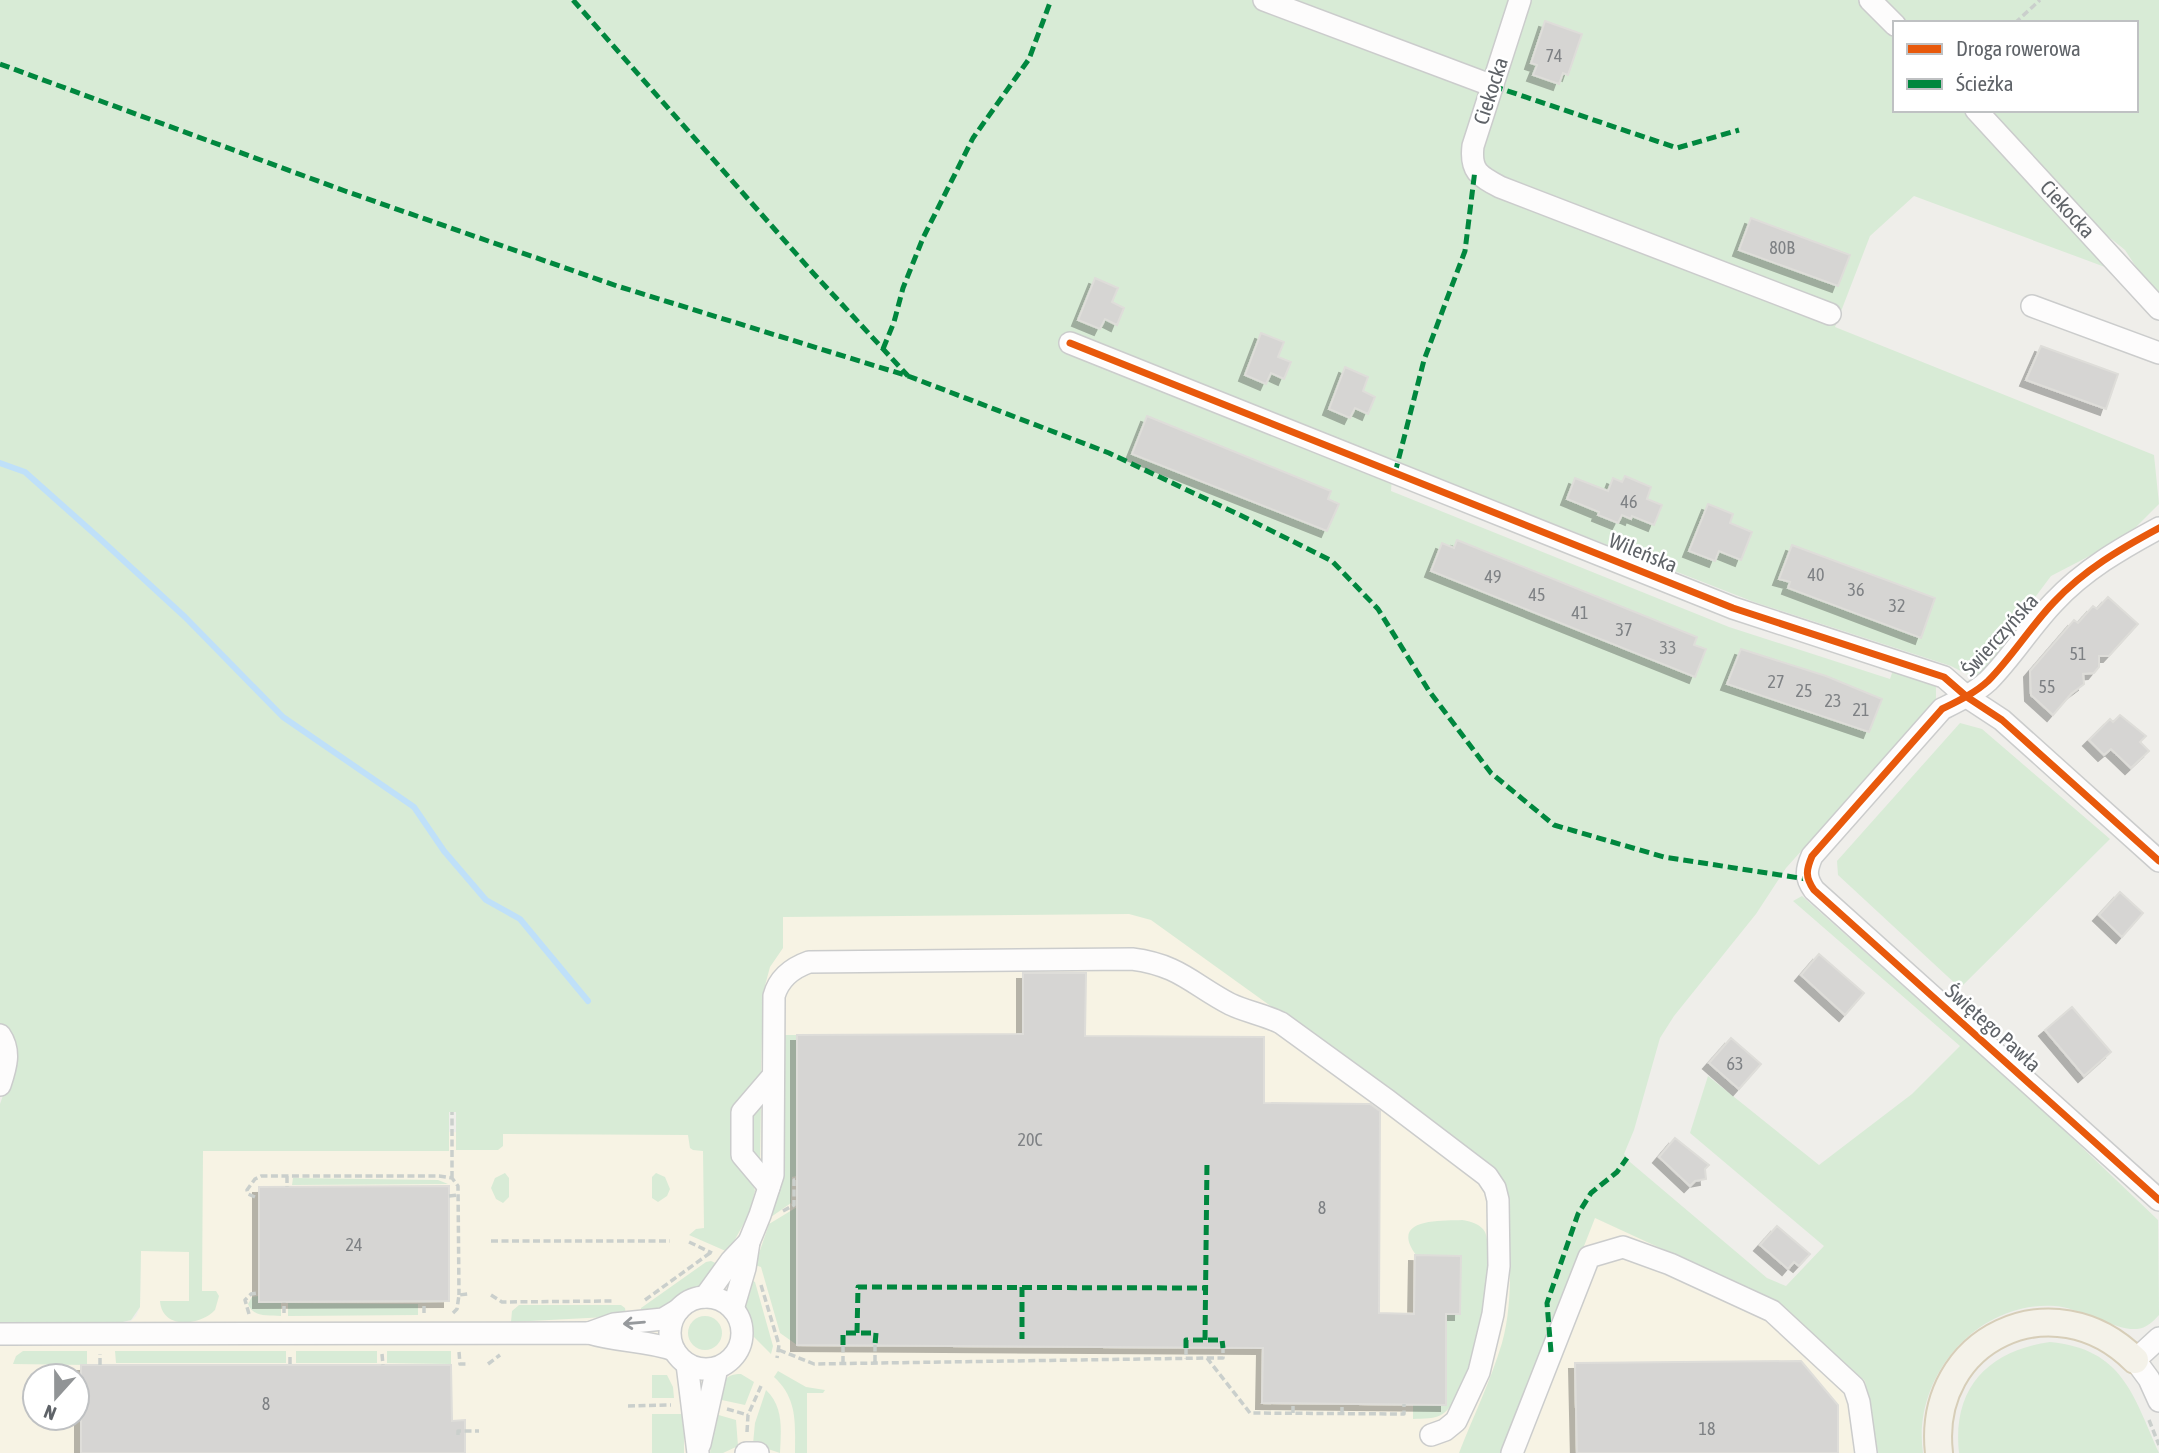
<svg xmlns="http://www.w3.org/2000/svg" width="2159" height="1453" font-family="'Asap Condensed',sans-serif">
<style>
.commercial{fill:#f7f3e4;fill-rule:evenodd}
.green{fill:#d8ebd6}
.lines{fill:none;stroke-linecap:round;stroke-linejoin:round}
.stream{stroke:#bfe0f9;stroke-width:6}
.building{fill:#d6d5d3;stroke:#deddd9;stroke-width:2;filter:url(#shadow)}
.minor-casing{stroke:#cbcccc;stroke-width:24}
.major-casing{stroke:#d7ceb8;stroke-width:30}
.path{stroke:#cacfcc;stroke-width:3.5;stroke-dasharray:7 3.5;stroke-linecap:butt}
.minor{stroke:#fdfcfc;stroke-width:21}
.major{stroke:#f4f2e9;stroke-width:26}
.quiet{stroke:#00873e;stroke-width:5;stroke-dasharray:10 5;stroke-linecap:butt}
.cycleway-casing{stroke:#fff;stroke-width:11}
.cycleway{stroke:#e8590c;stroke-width:7}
.oneway{stroke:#96999c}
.labels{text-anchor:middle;stroke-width:5;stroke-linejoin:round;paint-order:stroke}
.number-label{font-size:18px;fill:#7e8184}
.street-label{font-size:21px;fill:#5f6368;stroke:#fff}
</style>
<defs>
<filter id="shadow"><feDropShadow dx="-6" dy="6" stdDeviation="0" flood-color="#0004"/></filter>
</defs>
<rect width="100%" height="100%" fill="#efeeea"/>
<path class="commercial" d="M1120,874l663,422 92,81 -7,24 10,52h-1878v-131l118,1 13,-2 5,-5 4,-9 1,-56h48l1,-121 498,4 89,-258zM35,1376h42v42h-42z"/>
<path class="green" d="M0,0h1863l32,34v76h72l146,160 -199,-74 -44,40 -35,91 319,128 5,49 -33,33 -75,39 -15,20 -6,28 -54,55 -25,-13 -197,-64 -361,-141 -2,30 338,136 161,52 3,-9 39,14 4,3v13l-8,10 -142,158 -30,46 -82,102 -14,22 -26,92 -10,24 6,8 137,116 19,8 38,-40 -134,-113 18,-57 111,89 93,-71 48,-48 -167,-145 9,-5 244,217 112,107 1,95c-6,7 -13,13 -22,14 -21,2 -56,-21 -82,-23 -79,-5 -143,72 -132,147h-45l-13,-72 -88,-79 -182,-84 -92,235h-44c14,-36 32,-73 43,-110 12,-43 7,-90 7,-134 -2,-30 -10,-37 -33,-55l-325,-234 -22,-6 -346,3v31l-13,19 -7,26 -2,81 -26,34 20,83 -7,25 -20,36 -39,-17 7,-6 8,-1 -1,-77 -10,-1 -3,-2 -2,-13 -185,-1v12l-5,4h-42v-38h-7v39h-246l-1,140h14l3,5 -4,14c-15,16 -53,20 -55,-9h29v-49l-48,-1 -1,56 -9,13 -13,3 -118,-1v-218l9,-26 -9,-50z
M1876,0h283v297l-15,-18 -19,-29 -37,-30 -102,-110h150v-87h-237z
M1960,723l22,6 128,110 -150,149 -122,-113 -1,-14z
M784,1035h13v141l-5,1 -1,26 -20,14 12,-41z
M761,1103l-1,61 -8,-3 -2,-51z
M505,1173l4,5v19l-6,6 -7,-4 -5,-11 4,-10z
M656,1173l9,4 5,12 -3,7 -9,6 -6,-4v-21z
M293,1178l145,2 10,4 -156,1z
M797,1207v138l-17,-12 -19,-66 -6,-2 14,-41z
M1462,1220c8,1 19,4 23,12 13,31 -13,162 -41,181 -9,7 -21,5 -31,6v-15l33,-90h14l1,-58 -45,-1c-27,-37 24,-34 46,-35z
M711,1261l9,4 -14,19 -23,8 -17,15 -25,8v-7l65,-46z
M749,1279l6,3 18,64 -2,8 -17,-17 -10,-32z
M258,1296l1,7h22v13c-14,-1 -27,2 -33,-12l4,-7z
M288,1303l130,1v11l-130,1z
M519,1305h102l4,3 1,8 -115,6 1,-11z
M688 1333a17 17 0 1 1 34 0a17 17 0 1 1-34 0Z
M2050,1342c73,7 83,53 109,111h-200c-7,-65 29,-102 91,-111z
M23,1351h64v14l-74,-1 3,-8z
M115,1351h171v12h-170z
M296,1351h81v12h-81z
M387,1351h64v13l-64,-1z
M778,1371l28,16 19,3 -2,3h-16v60h-12c0,-29 3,-54 -21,-76z
M741,1374l13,8 -9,23 -28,-6c5,-15 6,-25 24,-25z
M652,1375h15l6,12 1,11h-22z
M766,1390c18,17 15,40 14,63l-27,-9 2,-21z
M652,1414h32v39h-32z
M715,1414l21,6 2,26 -15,7h-13z"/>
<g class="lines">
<path class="stream" d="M0,463l25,9 73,65 87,80 98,100 131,90 30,44 42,49 34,19 68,82"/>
</g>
<path class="building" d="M1545,21l37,13 -14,41 -5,-2 -4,11 -26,-9 4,-10 -6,-2z
M1751,218l99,37 -12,31 -99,-36z
M1095,278l23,10 -6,14 12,6 -7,17 -12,-6 -5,10 -22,-9z
M1261,333l23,9 -6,15 13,5 -7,17 -13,-6 -5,11 -21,-9z
M2041,346l77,28 -12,35 -80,-29z
M1345,367l23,10 -5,14 12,6 -7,17 -13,-6 -5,10 -21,-9z
M1147,416l184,75 -3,8 11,5 -12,27 -195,-77z
M1625,476l26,11 -4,12 15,6 -8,20 -22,-9 -1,3 -9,-4 -4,8 -20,-8 1,-3 -32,-13 8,-21 33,13 5,-13 9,4z
M1708,504l25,10 -3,9 22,9 -11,28 -22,-9 -4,10 -26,-10z
M1457,540l240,97 -3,8 12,4 -11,28 -264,-106 11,-28 12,5z
M1792,545l143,53 -14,40 -133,-50 2,-6 -11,-3z
M2108,597l30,27 -29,32h-10v11l-5,6 -11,1 1,10 -13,10 -18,21 -22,-20 -1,-24 44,-51 4,3 15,-17 4,3z
M1741,649l85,27 56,23 -13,33 -142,-48z
M2120,715l26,21 -6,6 9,9 -18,17 -20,-19 -7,6 -15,-15 21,-21 3,3z
M2120,892l23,21 -21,24 -23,-22z
M1819,954l45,39 -19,22 -44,-40z
M1023,973h63l-1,63 179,1v66l106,1 10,7 -1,202 35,1 1,-59 46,1 -1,58h-14v91l-184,-2 1,-55 -466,-3v-310l226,-1z
M2072,1007l39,45 -27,24 -39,-46z
M1731,1038l30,26 -22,25 -30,-26z
M1675,1138l34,27 -4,4 1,10 -11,2 -5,5 -31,-29z
M449,1186v115l-190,1v-115z
M1777,1226l33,28 -11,12 -5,-4 -6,7 -28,-24z
M1801,1361l37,44v48h-261l-2,-90z
M81,1365h370l1,56 13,-1v33h-384z"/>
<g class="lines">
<defs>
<g id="minor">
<path d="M1264,0l229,86"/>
<path d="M1520,0l-47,146c-3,25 6,30 27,41l330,127"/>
<path d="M1870,0l25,25"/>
<path id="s1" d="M1976,110l183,199"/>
<path d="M2032,306l127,47"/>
<path d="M1070,343l663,265 211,69 23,20 35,23 157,141"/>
<path d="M2159,528c-39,21 -75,42 -105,74 -24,25 -42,55 -66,79 -13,12 -30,20 -46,28l-130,147c-6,14 -7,21 2,34l345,310"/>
<path d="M0,1035c11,16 6,32 0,50"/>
<path d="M769,1187l-27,-32v-43l30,-35"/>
<circle cx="706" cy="1333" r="36"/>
<path d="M705,1297l26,-36 18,-19"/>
<path d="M733,1309l12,-41 4,-26 11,-27 13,-40 1,-179c5,-18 18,-28 35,-34l323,-3c47,6 60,25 98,45 17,8 35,11 51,19l106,77 100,76 8,12 3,12 1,66 -6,48 -14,58 -23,49 -11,9 -14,5"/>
<path d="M589,1333l25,-9 49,-5 15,-9"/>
<path d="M0,1334l589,-1c29,9 57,7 85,17"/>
<path d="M2159,1338l-24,22 14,19 10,22"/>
<path d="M687,1364l11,89"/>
<path d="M700,1444l17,-76"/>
<path d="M746,1453h12"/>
<path d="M1512,1453l77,-196 34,-10 47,17 102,47 82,76 5,15 7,51"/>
</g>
<path id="major" d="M1939,1453c-13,-115 115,-174 196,-93"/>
</defs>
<use href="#minor" class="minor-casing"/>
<use href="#major" class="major-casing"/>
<path class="path" d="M2015,23l25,-23
M287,1176v11
M452,1178v-66
M449,1196l10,-1
M255,1197l-7,-3 -1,-4 8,-11 6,-3h178l13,2 6,8 1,109
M783,1211l11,-6v-25h3
M491,1241h179
M689,1242l23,11
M761,1285l18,60 -2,13
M491,1295l11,7 112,-1
M645,1300l65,-47
M284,1313v-11
M424,1313v-11
M453,1313l4,-4 2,-14 9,-1
M249,1314l-4,-14 6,-6 6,-1
M1186,1348v11
M779,1350l35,14 393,-6 43,55 154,1v-10
M459,1352l1,12h9
M382,1354l1,11
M1207,1358h16v-10
M875,1362v-17
M843,1363v-18
M290,1364v-10
M488,1364l12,-9
M100,1365v-11
M628,1406l43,-1
M727,1409l21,6
M1293,1413v-10
M1342,1414v-10
M2149,1420l10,25
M747,1432l1,-17 13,-29
M458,1435v-4h21"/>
<use href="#minor" class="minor"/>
<use href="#major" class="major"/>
<path class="quiet" d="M573,0l241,274 94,102
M0,64l345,127 272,95 291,90 201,77 133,63 90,45 46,48 51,82 62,82 63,52 110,32 142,22
M1493,86l184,62 62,-18
M883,349l11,-27 9,-34 20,-50 50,-100 56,-79 22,-59
M1395,473l29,-113 41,-109 10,-81
M1022,1287v52
M857,1333l1,-46 348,1
M1205,1340l2,-179
M843,1345v-12h33l-1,12
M1186,1348v-8h36l1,8
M1551,1352l-4,-49 31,-89 13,-21 26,-21 10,-14"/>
<defs>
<path id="cycleway" d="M1070,343l663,265 211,69 23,20 35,23 157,141
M2159,528c-39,21 -75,42 -105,74 -24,25 -42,55 -66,79 -13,12 -30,20 -46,28l-130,147c-6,14 -7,21 2,34l345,310"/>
</defs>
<use href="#cycleway" class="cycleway-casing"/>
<use href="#cycleway" class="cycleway"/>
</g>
<defs><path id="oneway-shaft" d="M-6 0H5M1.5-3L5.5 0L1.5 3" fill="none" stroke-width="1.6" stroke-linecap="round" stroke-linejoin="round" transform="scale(1.75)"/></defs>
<use class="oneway" href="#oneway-shaft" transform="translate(634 1323) rotate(175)"/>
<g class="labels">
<g class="number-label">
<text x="1554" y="62">74</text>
<text x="1782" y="254">80B</text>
<text x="1629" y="508">46</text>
<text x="1816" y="581">40</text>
<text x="1493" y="583">49</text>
<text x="1856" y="596">36</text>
<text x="1537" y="601">45</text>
<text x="1897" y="612">32</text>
<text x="1580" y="619">41</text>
<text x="1624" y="636">37</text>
<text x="1668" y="654">33</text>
<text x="2078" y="660">51</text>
<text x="1776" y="688">27</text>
<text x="2047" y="693">55</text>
<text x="1804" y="697">25</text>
<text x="1833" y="707">23</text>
<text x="1861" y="716">21</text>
<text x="1735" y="1070">63</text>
<text x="1030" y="1146">20C</text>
<text x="1322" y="1214">8</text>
<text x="354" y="1251">24</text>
<text x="266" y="1410">8</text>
<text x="1707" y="1435">18</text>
</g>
<g class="street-label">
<text transform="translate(1491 91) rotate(-72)" y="7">Ciekocka</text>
<text dy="7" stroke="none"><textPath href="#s1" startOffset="135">Ciekocka</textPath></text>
<text transform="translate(1643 553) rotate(22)" y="7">Wileńska</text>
<text transform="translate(2000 635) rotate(-48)" y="7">Świerczyńska</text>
<text transform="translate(1993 1028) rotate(42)" y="7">Świętego Pawła</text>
</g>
</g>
<rect x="1893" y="21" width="245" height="91" fill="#ffffff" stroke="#bfc1c3" stroke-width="2"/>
<rect x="1907" y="44" width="35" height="10" fill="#e8590c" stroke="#bfc1c3" stroke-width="2"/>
<text x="1956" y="56" font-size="21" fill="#5f6368">Droga rowerowa</text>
<rect x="1907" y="79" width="35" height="10" fill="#00873e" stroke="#bfc1c3" stroke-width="2"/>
<text x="1956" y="91" font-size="21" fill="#5f6368">Ścieżka</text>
<g transform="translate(56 1397) rotate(201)"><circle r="33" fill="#ffffff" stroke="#bfc1c3" stroke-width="2"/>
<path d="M0-5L12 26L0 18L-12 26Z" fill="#919496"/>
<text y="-10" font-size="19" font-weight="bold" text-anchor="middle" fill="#5f6368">N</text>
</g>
</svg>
